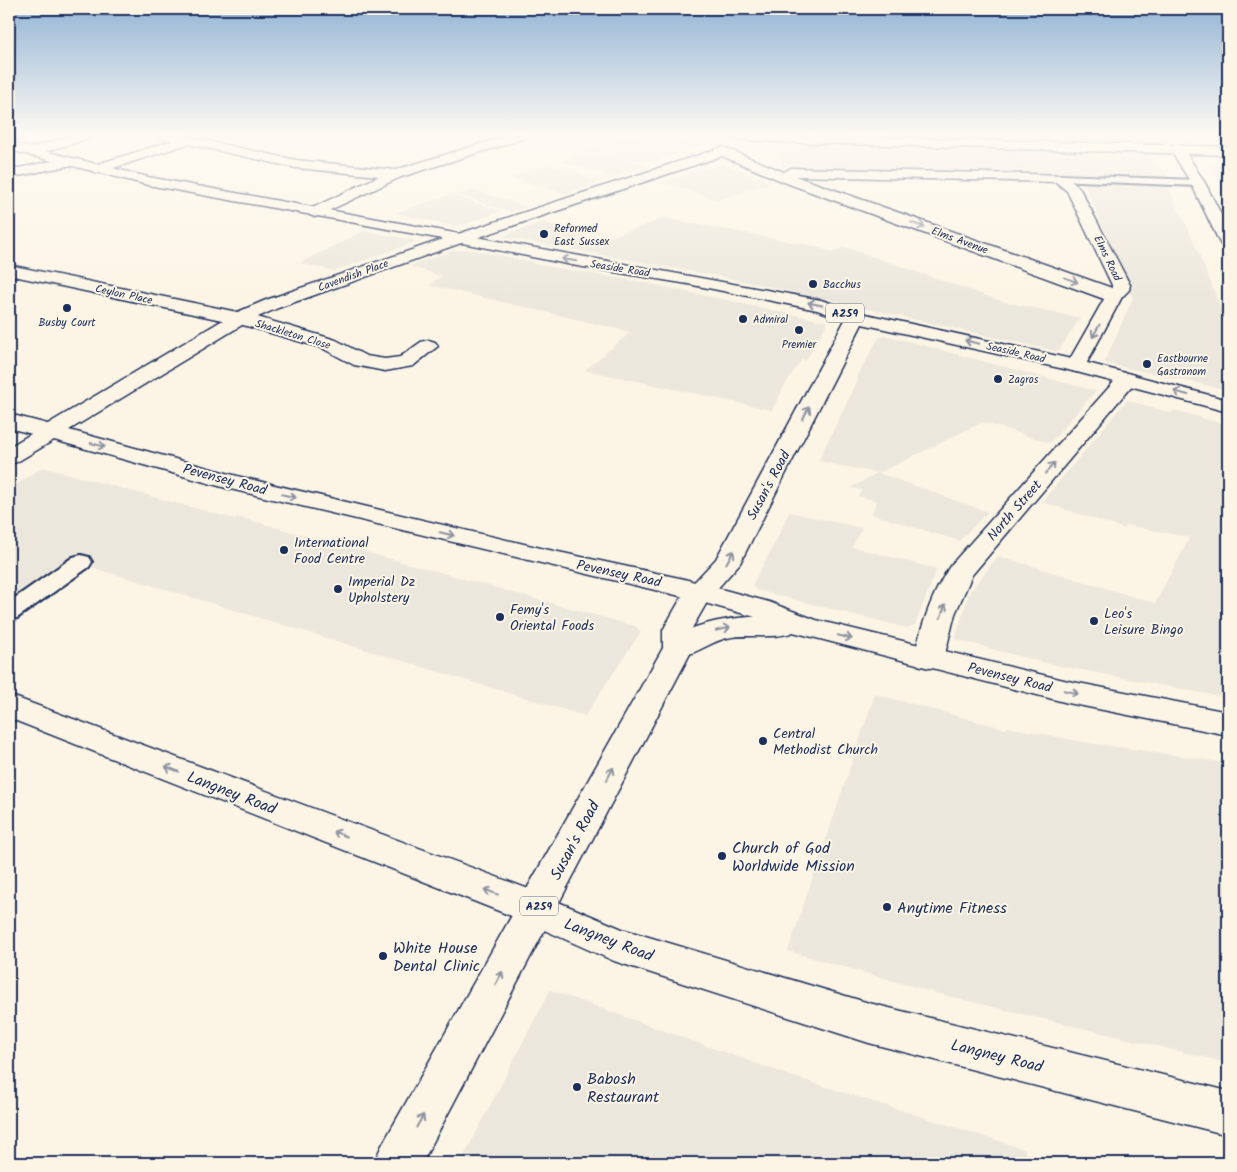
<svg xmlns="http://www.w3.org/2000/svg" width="1237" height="1172" font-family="Kalam,sans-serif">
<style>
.built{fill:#ece7dc}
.green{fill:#dfdbd4;stroke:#7d8599}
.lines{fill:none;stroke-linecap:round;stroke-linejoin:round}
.service-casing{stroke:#1b2f5e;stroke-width:4}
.pedestrian-casing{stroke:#1b2f5e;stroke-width:3}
.minor-casing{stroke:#1b2f5e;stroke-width:3}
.tertiary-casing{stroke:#1b2f5e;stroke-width:3}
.secondary-casing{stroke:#1b2f5e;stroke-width:3}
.primary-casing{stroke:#1b2f5e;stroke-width:3}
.service{fill:#fcf5e5;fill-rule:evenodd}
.pedestrian{fill:#fcf5e5;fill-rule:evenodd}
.minor{fill:#fcf5e5;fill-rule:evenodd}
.tertiary{fill:#fcf5e5;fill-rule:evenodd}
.secondary{fill:#fcf5e5;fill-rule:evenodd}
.primary{fill:#fcf5e5;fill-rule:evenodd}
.oneway{stroke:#8c92a2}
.poi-dot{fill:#1b2f5e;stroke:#fcf5e5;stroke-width:2}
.labels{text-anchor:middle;stroke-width:4;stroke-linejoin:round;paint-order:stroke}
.far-poi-label{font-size:11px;fill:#1b2f5e;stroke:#fcf5e5;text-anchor:start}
.far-street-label{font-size:11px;fill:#1b2f5e;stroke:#fcf5e5}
.shield{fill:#fcf5e5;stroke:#5e6a86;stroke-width:1}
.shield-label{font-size:12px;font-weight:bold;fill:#1b2f5e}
.street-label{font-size:14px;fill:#1b2f5e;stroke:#fcf5e5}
.poi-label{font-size:14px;fill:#1b2f5e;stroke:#fcf5e5;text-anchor:start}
.near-street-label{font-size:16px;fill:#1b2f5e;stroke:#fcf5e5}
.near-poi-label{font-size:16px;fill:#1b2f5e;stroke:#fcf5e5;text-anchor:start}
</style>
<rect width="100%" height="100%" fill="#fcf5e5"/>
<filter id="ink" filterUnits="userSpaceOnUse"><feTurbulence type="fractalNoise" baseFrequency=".02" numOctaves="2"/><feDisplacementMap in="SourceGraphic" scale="10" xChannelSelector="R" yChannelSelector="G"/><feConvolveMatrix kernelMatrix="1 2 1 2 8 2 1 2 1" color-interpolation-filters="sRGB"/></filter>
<g filter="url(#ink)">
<path class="built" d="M632,135h29l40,10 -49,18 -63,-14z
M776,143l370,9 22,24 -386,-10z
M591,151l16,3 42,11 -35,12 -54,-16z
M1228,161v35l-17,-29z
M722,164l50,18 -54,18 -56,-18z
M548,165l48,14 6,2 -37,13 -54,-17z
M1084,183l83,3 25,51 36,88v65l-124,-27 29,-65z
M473,190l46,14 6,3 -14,5 -52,-17z
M450,195l51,16 -35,13 -12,2 -59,-13z
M665,218l144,27 24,7 12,-5 156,54 79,17 -20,31 -5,2 -311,-70 -241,-44 7,-4 33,-11 42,14 -11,5 27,-2 10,-2z
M364,231l50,9 1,2 -81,29 -35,-8z
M467,249l68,13 -1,2 108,18 186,40 -22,38 -4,-1 -16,24 -14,27 -10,-2 -177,-38 46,-38 -202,-47 12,-9 -32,-10 42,-15z
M888,336l208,55 -46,52 -67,-21 -104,51 109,39 -29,29 -88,-27 6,-13 -19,-5 4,-6 -12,-2 27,-15 -59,-12 40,-81 -2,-1 23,-42z
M1127,400l44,13 3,-3 54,15v273l-183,-35 -90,-24 14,-46 29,-37 157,47 33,-62v-4l-62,-12 -1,4 -83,-27z
M43,467l192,52 3,-2 397,109 6,6 -56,84 -494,-149 -82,61v-139z
M789,512l73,16 -10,19 85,22 -22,56 -8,3 -151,-38 -4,-5 22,-40z
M875,694l131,35 1,-2 76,15 145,21v300l-285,-68 -155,-44z
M550,990l238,85 237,74v5l24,6v-5l29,8h-603l-12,-5z"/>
<path class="green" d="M833,135h247l84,3 5,4z"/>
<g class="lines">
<defs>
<path id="service" d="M1060,175l138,5 6,3 -6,3 -142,-6 -2,-2 2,-2z
M81,555l8,2 3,5 -3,5 -72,51 -8,2v-18l64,-45z"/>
<path id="pedestrian" d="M1177,145l5,1 23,37 23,45v20l-6,-2 -2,-3 -29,-60 -21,-34z"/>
<path id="minor" d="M9,135h22l-2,3 -20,3z
M74,135h19l-2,3 -60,18 -7,-4 2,-3z
M158,135h22l116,25 99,10 115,-35h18l-2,3 -125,39 -86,40 -5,-2 -3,-3 3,-3 69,-33 -83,-8 -108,-24 -87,28 -5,1 -7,-4 2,-3 81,-25 -12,-3z
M723,147l61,25 7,-4 274,7 15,14 50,96 -1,5 -7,7 -39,73 -7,2 -7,-2 -3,-4 38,-67 -315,-115 -67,-28 -258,86h-12l-2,-3 2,-3zM795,176l261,6 11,9 45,94v3z
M67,158l5,1 2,3 -2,3 -63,13v-8z
M9,265l238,49 89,26 30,16 19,3 15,-2 21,-15 7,-2 7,2 3,4 -25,20 -28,5 -31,-6 -32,-17 -86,-25 -227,-48z
M1127,373l7,2 3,4 -3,4 -162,192 -17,39 -11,44 -4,7 -11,3 -11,-3 -4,-7c7,-32 18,-65 36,-92l170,-191z
M9,414l50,13 3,5 -3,5 -8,2 -42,-11z
M537,893l85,36 247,74 359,88v44l-359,-92 -255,-82 -90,-40 -6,-12 6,-12z"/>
<path id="tertiary" d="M458,234l6,2 2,3 -2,3 -186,66 -31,14 -178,108 172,47 308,73 135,29 85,23 47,18 252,61 160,31v23l-160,-32 -275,-71c-17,8 -46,1 -66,6 -22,5 -37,23 -59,17l-5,-7c14,-22 67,-31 92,-31l-79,-22 -450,-107 -172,-48 -37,22 -8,2v-17l224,-133 33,-14z
M9,695l541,202 6,12 -6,12 -13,4 -13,-4 -515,-203z"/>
<path id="secondary" d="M728,135h71l429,12v8l-450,-13 -44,-3 -4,-1z"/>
<path id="primary" d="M9,142l139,35 673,123 40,13 215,47 152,40v12l-155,-41 -211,-47 -122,239 -30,34 -19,33 2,18 -271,515h-48l7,-16 282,-499v-18l21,-37 32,-34 129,-239 -28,-10 -129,-26 -111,-18 -140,-28 -289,-53 -139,-35z"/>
</defs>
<use href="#service" class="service-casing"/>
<use href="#pedestrian" class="pedestrian-casing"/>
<use href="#minor" class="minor-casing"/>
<use href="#tertiary" class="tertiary-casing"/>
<use href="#secondary" class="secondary-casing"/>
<use href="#primary" class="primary-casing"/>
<use href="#service" class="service"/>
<use href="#pedestrian" class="pedestrian"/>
<use href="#minor" class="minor"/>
<use href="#tertiary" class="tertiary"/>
<use href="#secondary" class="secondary"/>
<use href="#primary" class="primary"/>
</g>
<defs><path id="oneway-shaft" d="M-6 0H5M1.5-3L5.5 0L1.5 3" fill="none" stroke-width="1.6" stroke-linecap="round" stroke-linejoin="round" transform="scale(1.25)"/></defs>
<g class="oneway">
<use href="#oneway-shaft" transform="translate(918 225) rotate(20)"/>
<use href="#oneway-shaft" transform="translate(569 260) rotate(-170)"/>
<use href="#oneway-shaft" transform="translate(1071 280) rotate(20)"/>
<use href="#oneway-shaft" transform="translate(815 304) rotate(-168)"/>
<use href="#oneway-shaft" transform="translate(1096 331) rotate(119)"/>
<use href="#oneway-shaft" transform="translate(972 342) rotate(-167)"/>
<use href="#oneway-shaft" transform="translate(1181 393) rotate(-165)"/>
<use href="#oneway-shaft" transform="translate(806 413) rotate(-62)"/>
<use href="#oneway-shaft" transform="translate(98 445) rotate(15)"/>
<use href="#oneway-shaft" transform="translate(1050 468) rotate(-49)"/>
<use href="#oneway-shaft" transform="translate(289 496) rotate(14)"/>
<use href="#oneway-shaft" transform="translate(447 534) rotate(14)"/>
<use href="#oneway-shaft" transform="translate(730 557) rotate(-60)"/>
<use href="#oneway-shaft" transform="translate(943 611) rotate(-70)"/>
<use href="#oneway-shaft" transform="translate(723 629) rotate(-13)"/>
<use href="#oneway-shaft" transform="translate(845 637) rotate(14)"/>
<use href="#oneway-shaft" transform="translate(1071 692) rotate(13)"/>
<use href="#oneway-shaft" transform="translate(172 769) rotate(-159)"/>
<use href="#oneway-shaft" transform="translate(610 774) rotate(-62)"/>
<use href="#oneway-shaft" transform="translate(340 834) rotate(-159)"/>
<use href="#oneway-shaft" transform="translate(491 892) rotate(-159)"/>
<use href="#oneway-shaft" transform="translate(499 978) rotate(-61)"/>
<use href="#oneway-shaft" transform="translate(420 1121) rotate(-61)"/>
</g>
</g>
<linearGradient id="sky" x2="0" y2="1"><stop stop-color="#92b4d5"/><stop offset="0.45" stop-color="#fefaf3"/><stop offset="1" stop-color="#fefaf3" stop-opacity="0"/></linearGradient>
<rect width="1237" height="299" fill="url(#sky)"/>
<g class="poi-dot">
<circle cx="544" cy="234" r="5"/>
<circle cx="813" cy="284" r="5"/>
<circle cx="67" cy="308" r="5"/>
<circle cx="743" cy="319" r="5"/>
<circle cx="799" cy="330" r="5"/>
<circle cx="1147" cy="364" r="5"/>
<circle cx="998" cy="379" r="5"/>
<circle cx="284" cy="550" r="5"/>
<circle cx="338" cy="589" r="5"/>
<circle cx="500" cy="617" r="5"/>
<circle cx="1094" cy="621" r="5"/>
<circle cx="763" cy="741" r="5"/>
<circle cx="722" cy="856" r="5"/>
<circle cx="887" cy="907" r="5"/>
<circle cx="383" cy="956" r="5"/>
<circle cx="577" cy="1087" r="5"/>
</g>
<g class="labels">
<g class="far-poi-label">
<text x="554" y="232">Reformed<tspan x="554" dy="13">East Sussex</tspan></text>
<text x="823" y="288">Bacchus</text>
<text x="753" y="323">Admiral</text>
<text x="67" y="326" text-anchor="middle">Busby Court</text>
<text x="799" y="348" text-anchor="middle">Premier</text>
<text x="1157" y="362">Eastbourne<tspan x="1157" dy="13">Gastronom</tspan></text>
<text x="1008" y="383">Zagros</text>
</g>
<g class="far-street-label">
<text transform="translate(960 240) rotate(20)" y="4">Elms Avenue</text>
<text transform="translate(1108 258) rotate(64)" y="4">Elms Road</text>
<text transform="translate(620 268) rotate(9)" y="4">Seaside Road</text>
<text transform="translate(353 275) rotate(-20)" y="4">Cavendish Place</text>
<text transform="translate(124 294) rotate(12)" y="4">Ceylon Place</text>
<text transform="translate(293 334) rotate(17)" y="4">Shackleton Close</text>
<text transform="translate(1016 352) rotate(13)" y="4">Seaside Road</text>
</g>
<g class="shield">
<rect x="826" y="303.5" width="38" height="19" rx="4"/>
<rect x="520" y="896.5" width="38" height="19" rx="4"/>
</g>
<g class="shield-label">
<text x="845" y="317">A259</text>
<text x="539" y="910">A259</text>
</g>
<g class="street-label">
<text transform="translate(225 479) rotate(15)" y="5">Pevensey Road</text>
<text transform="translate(768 485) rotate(-62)" y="5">Susan's Road</text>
<text transform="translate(1014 510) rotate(-49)" y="5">North Street</text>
<text transform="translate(619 573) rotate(12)" y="5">Pevensey Road</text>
<text transform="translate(1010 677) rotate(14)" y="5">Pevensey Road</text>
</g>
<g class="poi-label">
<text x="294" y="547">International<tspan x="294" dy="16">Food Centre</tspan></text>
<text x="348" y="586">Imperial Dz<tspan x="348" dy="16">Upholstery</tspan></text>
<text x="510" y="614">Femy's<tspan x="510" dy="16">Oriental Foods</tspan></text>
<text x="1104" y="618">Leo's<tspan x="1104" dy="16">Leisure Bingo</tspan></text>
<text x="773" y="738">Central<tspan x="773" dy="16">Methodist Church</tspan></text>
</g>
<g class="near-street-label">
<text transform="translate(232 792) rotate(21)" y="6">Langney Road</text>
<text transform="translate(574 840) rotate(-62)" y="6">Susan's Road</text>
<text transform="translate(609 939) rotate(21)" y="6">Langney Road</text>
<text transform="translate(997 1055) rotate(14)" y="6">Langney Road</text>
</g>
<g class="near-poi-label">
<text x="732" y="853">Church of God<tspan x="732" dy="18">Worldwide Mission</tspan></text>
<text x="897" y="913">Anytime Fitness</text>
<text x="393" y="953">White House<tspan x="393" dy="18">Dental Clinic</tspan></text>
<text x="587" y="1084">Babosh<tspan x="587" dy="18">Restaurant</tspan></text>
</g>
</g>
<rect width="1237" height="1172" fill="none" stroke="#fcf5e5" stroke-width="30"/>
<rect x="15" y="15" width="1207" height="1142" fill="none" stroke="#1b2f5e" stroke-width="2" filter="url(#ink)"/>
</svg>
